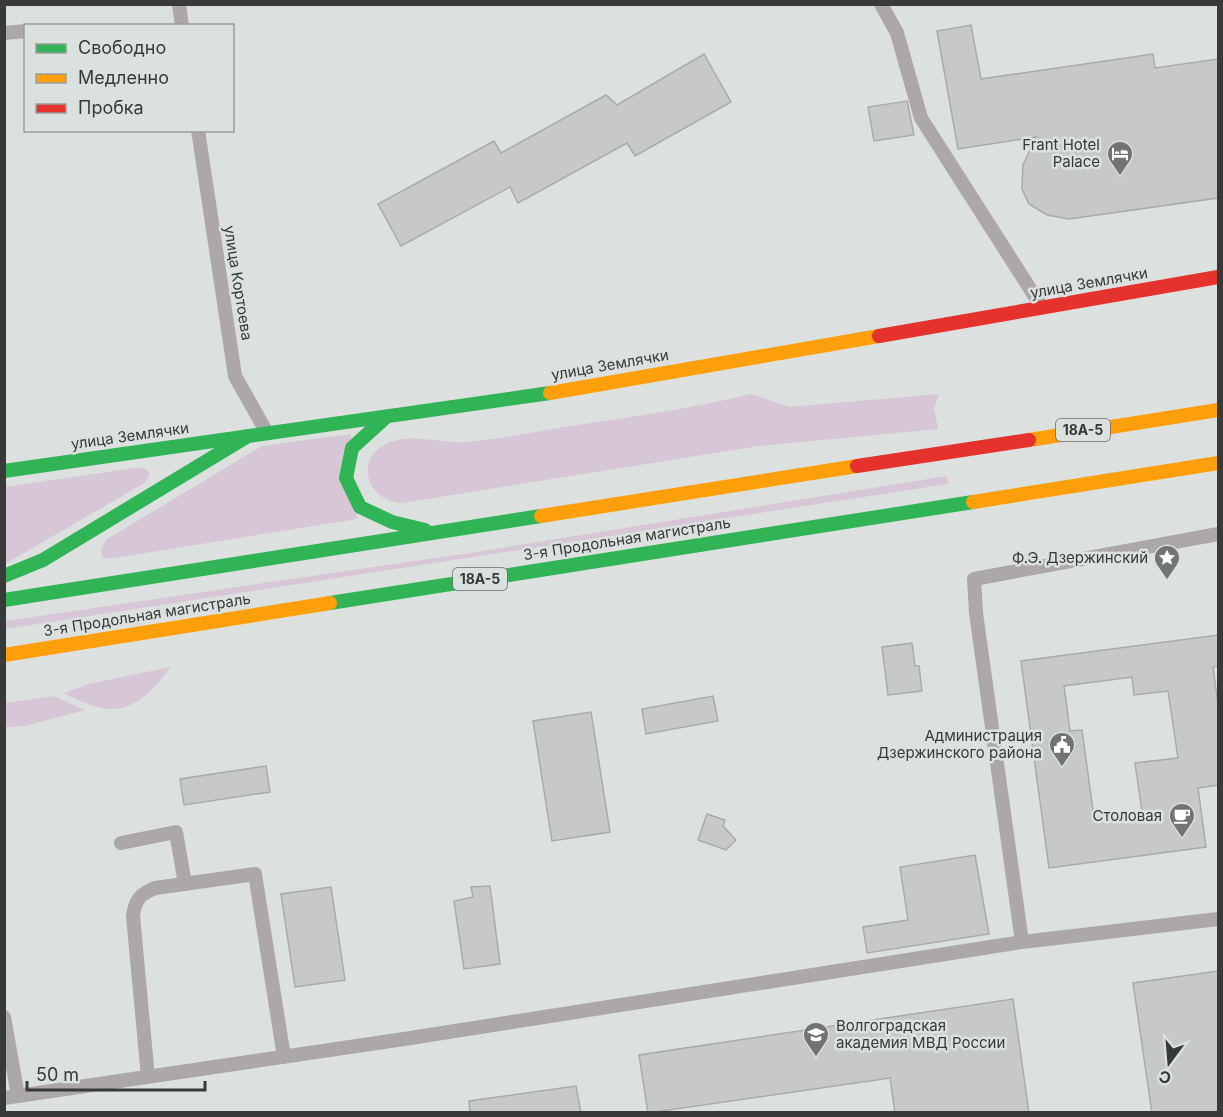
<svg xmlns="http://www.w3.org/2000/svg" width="1223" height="1117" font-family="Inter,sans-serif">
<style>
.green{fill:#d7c6d5}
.building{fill:#c6c9c7;stroke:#a8abaa;stroke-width:1.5;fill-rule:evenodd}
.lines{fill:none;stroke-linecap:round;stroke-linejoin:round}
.lane{stroke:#aca7ab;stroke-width:14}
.fast{stroke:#30b455;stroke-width:14}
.slow{stroke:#ff9f0a;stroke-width:14}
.jam{stroke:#e5322d;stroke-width:14}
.labels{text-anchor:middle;stroke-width:5;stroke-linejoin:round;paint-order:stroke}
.shield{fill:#dbe1df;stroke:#686c6b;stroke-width:1.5}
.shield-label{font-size:14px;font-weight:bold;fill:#373a39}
.poi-label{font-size:15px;fill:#373a39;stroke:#dbe1df;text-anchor:end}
.street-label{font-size:15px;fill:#373a39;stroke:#dbe1df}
</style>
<rect width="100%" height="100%" fill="#dce0de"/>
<path class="green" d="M752,394l37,13 150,-13 -5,14 4,21 -179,17 -357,57c-34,-1 -49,-43 -16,-59 24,-12 55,0 81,-2 35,-3 70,-11 104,-16 61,-9 121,-18 181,-32z
M351,434l6,85 -249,40 -6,-2 -1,-8 6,-10 155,-93z
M134,468h10l6,5 -4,9 -141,82v-77z
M947,476l1,8 -943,145v-8l471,-69z
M171,667c-35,45 -55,54 -107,26l24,-9z
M53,696l32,14 -60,16 -20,1v-24z"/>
<path class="building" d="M971,25l10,54 172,-25 2,14 63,-9v139l-149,21 -22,-4 -18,-11 -7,-15 1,-24 13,-28 -78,12 -21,-118z
M704,54l27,48 -96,54 -8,-13 -109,60 -8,-16 -109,59 -23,-42 116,-63 7,12 105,-58 11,10z
M907,101l7,34 -40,6 -6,-34z
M1218,635v31l-5,1 5,37v81l-20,3 8,59 -157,21 -28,-207zM1132,677l2,18 34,-4 10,67 -43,5 7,49 -48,6 -12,-88 -12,1 -6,-45z
M912,643l3,23h4l3,25 -34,4 -6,-48z
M713,696l5,25 -72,13 -4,-25z
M591,712l19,120 -58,9 -19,-120z
M266,766l4,26 -86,13 -4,-26z
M707,814l18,6 -2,6 13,14 -10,10 -28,-10z
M975,855l14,79 -122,19 -4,-26 45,-7 -8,-53z
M490,886l10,78 -36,5 -10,-68 19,-4 -2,-10z
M331,887l14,93 -50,7 -14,-93z
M1218,971v142h-66l-19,-130z
M1013,999l16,114h-134l-5,-35 -242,35 -9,-58z
M576,1086l5,27h-111l-1,-12z"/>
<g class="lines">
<path class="lane" d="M179,4l3,22
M881,4l16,29 24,85 120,188
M4,33l22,-2
M198,130l37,246 32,57
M121,843l55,-11 9,52
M1022,942l-46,-329 -2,-34 244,-45
M4,1017l14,79
M148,1077l-15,-161c2,-16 7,-22 22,-28l100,-14 29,183
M4,1098l400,-59 618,-97 196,-23"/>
<path class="fast" d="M386,417l-34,31 -6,30 14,29 32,15 33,8
M4,471l546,-78
M4,576l39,-16 205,-124
M4,600l537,-84
M330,603l643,-101"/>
<path class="slow" d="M550,393l329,-57
M1029,440l189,-30
M973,502l245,-39
M541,516l316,-50
M4,655l326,-52"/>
<path class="jam" d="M879,336l339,-59
M857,466l172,-26"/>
</g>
<defs>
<symbol id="hotel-pin" viewBox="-11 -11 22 30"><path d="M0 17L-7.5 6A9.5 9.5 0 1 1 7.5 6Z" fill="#717473" stroke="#dbe1df"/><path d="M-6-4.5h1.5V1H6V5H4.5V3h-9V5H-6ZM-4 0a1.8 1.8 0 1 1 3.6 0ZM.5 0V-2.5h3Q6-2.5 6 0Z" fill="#fff"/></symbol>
<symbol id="sight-pin" viewBox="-11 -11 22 30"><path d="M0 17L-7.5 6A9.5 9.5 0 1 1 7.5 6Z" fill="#717473" stroke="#dbe1df"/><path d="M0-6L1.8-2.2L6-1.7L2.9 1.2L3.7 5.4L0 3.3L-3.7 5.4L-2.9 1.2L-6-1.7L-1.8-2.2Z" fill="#fff"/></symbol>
<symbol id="civic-pin" viewBox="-11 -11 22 30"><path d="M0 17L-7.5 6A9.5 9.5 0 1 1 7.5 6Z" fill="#717473" stroke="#dbe1df"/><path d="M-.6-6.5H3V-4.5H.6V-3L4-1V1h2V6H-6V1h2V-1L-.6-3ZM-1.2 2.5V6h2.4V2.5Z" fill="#fff"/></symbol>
<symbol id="cafe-pin" viewBox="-11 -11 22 30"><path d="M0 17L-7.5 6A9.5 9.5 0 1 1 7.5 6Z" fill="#717473" stroke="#dbe1df"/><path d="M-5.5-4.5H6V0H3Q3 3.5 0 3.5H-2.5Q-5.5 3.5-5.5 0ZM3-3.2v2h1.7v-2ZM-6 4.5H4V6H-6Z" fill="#fff"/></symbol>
<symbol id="university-pin" viewBox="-11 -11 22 30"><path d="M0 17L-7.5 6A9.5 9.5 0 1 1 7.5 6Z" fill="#717473" stroke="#dbe1df"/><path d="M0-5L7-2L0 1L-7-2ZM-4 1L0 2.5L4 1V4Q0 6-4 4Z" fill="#fff"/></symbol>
</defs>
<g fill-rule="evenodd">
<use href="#hotel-pin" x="1105" y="139" width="30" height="40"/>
<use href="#sight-pin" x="1152" y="543" width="30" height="40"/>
<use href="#civic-pin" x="1047" y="730" width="30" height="40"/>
<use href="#cafe-pin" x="1167" y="801" width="30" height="40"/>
<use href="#university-pin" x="801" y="1020" width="30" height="40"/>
</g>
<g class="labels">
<g class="shield">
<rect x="1056" y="419" width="54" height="22" rx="4.5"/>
<rect x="453" y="568" width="54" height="22" rx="4.5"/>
</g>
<g class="shield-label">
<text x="1083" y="435">18А-5</text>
<text x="480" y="584">18А-5</text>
</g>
<g class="poi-label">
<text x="1100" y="150">Frant Hotel<tspan x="1100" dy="17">Palace</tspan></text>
<text x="1148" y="563">Ф.Э. Дзержинский</text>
<text x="1042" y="741">Администрация<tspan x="1042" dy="17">Дзержинского района</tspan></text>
<text x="1162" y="821">Столовая</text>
<text x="836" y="1031" text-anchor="start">Волгоградская<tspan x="836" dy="17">академия МВД России</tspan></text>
</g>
<g class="street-label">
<text transform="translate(238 283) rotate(81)" y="5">улица Кортоева</text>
<text transform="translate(1089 283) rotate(-10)" y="5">улица Землячки</text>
<text transform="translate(610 365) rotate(-10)" y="5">улица Землячки</text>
<text transform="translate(130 436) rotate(-8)" y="5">улица Землячки</text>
<text transform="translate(627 539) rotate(-9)" y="5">3-я Продольная магистраль</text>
<text transform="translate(147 615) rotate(-9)" y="5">3-я Продольная магистраль</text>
</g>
</g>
<rect width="1223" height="1117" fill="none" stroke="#373a39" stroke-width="12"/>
<rect x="24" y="24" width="210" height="108" fill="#dbe1df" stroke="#999e9d" stroke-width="1.5"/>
<rect x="36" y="44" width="30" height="9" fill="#30b455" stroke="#999e9d" stroke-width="1.5"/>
<text x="78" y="54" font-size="18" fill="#373a39">Свободно</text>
<rect x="36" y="74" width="30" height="9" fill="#ff9f0a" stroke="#999e9d" stroke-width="1.5"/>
<text x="78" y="84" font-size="18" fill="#373a39">Медленно</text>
<rect x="36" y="104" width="30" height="9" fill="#e5322d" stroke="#999e9d" stroke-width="1.5"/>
<text x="78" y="114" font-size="18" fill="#373a39">Пробка</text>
<g transform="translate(1169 1063) rotate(196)" stroke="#dbe1df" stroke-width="4.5" paint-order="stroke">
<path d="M0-4.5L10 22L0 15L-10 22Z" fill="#373a39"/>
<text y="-9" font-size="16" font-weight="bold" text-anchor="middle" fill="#373a39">С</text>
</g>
<path d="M27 1081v9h178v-9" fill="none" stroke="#373a39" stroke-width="3"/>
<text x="36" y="1081" font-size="18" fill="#373a39" stroke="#dbe1df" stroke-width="4.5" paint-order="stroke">50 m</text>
</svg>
